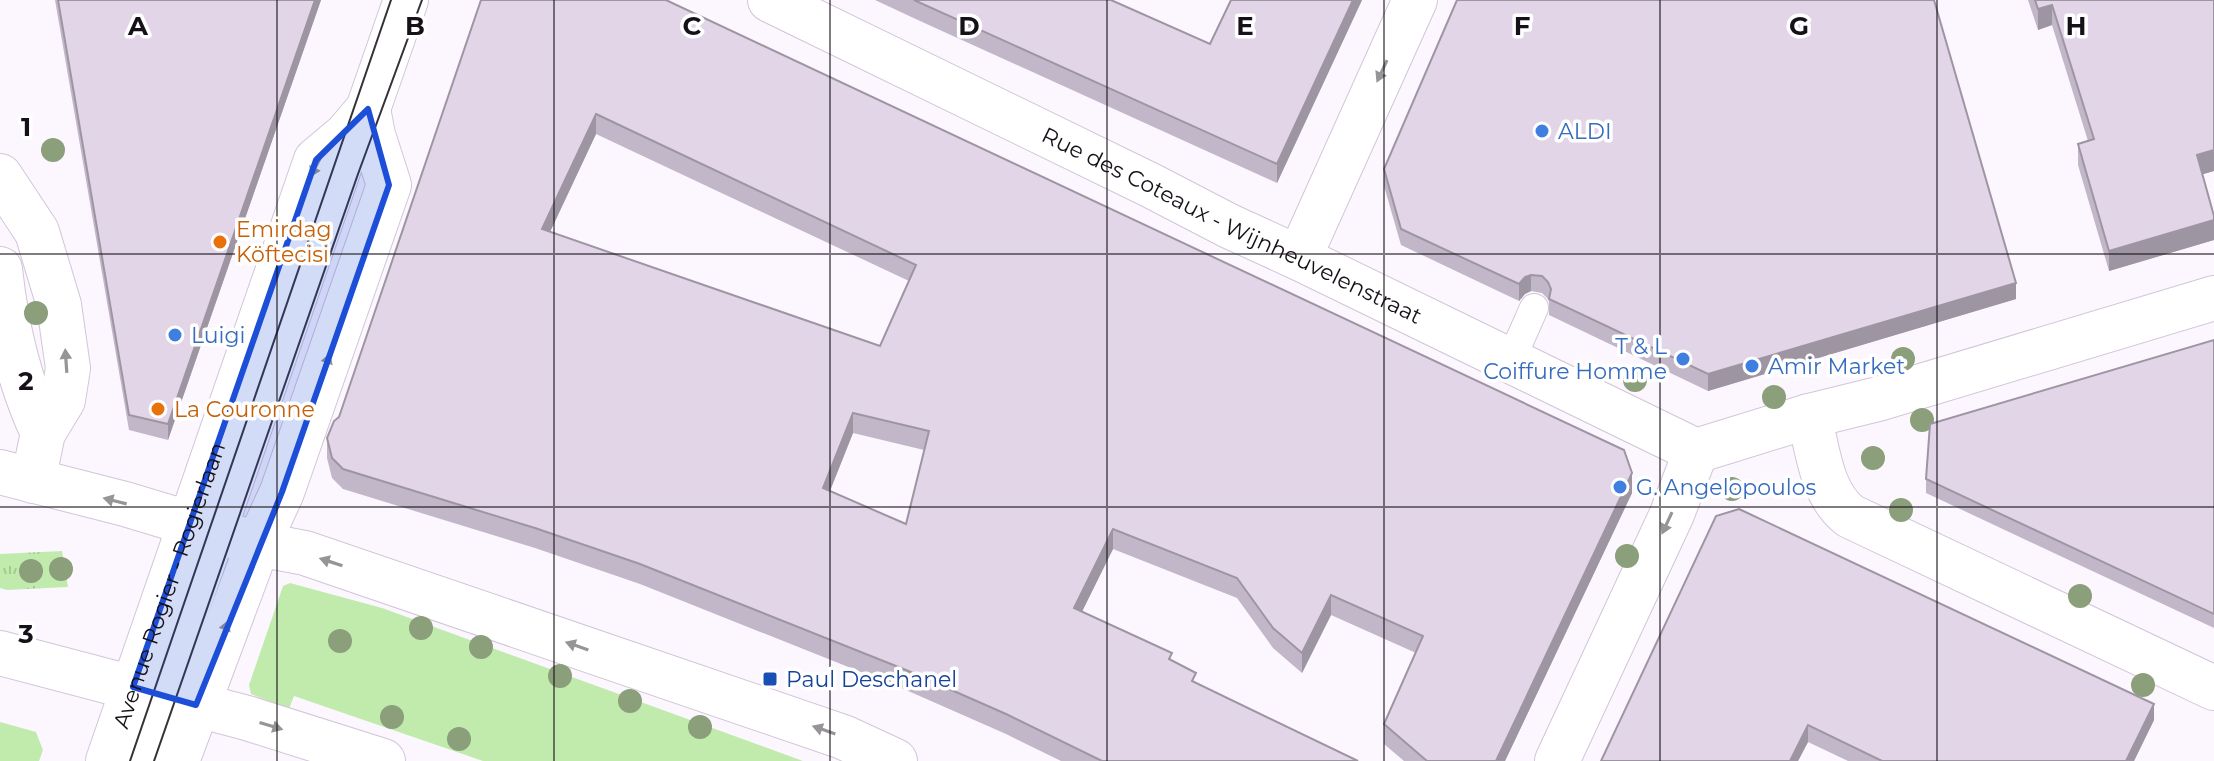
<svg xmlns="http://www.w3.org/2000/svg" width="2214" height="761" font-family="Montserrat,sans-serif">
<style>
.grass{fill:url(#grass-tufts)}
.green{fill:#c1ebad}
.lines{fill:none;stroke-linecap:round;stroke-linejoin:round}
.lane-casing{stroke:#d2c5d8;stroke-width:30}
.street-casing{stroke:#d2c5d8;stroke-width:46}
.secondary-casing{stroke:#d2c5d8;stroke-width:46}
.lane{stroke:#fff;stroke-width:28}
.street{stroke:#fff;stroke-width:44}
.secondary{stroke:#fff;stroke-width:44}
.tram{stroke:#363138;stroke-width:2}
.tree{fill:#8a9f7a}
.wall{fill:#c2b7c8;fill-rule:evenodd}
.shaded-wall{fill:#9e95a2}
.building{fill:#e2d5e8;stroke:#9e95a2;stroke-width:2;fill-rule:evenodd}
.oneway{fill:#969497}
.marked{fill:#1d4ed8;fill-opacity:0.2;stroke:#1d4ed8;stroke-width:6;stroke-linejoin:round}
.grid{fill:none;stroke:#161118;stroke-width:2;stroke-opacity:0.55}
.shop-dot{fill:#3f7fe0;stroke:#fff;stroke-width:3}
.food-dot{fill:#e8710a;stroke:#fff;stroke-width:3}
.transit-dot{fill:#1a4fb4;stroke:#fff;stroke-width:3}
.labels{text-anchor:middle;stroke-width:7;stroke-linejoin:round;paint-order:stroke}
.shop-label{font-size:22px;fill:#366cbe;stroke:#fff;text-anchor:start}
.street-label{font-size:22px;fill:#161118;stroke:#fff}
.food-label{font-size:22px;fill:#c56008;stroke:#fff;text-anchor:start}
.transit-label{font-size:22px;fill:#164399;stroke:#fff;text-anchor:start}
.grid-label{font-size:26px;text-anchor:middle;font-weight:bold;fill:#161118;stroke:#fff;stroke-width:7;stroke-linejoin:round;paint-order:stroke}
</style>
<defs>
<pattern id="grass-tufts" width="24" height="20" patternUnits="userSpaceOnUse" patternTransform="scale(2)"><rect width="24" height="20" fill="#c1ebad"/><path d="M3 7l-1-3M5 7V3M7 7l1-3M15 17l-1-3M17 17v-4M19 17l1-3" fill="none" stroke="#a5c894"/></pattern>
</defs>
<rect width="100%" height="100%" fill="#fcf7ff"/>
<path class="grass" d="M62,551l6,36 -61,3 -7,-2v-34z"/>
<path class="green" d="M290,583l92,25 421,153h-320l-189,-65 -5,13 -38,-15 -2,-9 34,-99z
M0,722l36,10 7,18 -4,11h-39z"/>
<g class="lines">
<defs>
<path id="lane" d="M1510,362l24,-54
M143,761l219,-635"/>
<g id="street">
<path id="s1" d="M770,0l380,185 79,41 70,32 397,193"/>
<path d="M0,176l37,56 22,73 9,63 -5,32 -20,33 -10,48"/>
<path d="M1299,258l116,-258"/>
<path d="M0,269c6,56 19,113 43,164"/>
<path d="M1809,416c9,34 12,78 41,100l364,172"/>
<path d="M1696,451l113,-35 69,-17 336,-101"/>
<path d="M1557,761l115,-247 24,-63"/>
</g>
<g id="secondary">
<path d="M0,472l125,32 133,40 47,9 538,184 52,24"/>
<path d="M0,653l247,65 136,43"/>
<path id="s2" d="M108,761l208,-601 31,-26 21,-25 38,-109"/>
<path d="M177,761l81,-217 24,-52 107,-307 -16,-50 -5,-26"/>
</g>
</defs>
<use href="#lane" class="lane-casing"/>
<use href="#street" class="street-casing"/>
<use href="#secondary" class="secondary-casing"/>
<use href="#lane" class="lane"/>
<use href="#street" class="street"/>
<use href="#secondary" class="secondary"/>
<path class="tram" d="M130,761l261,-761
M154,761l204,-587 64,-174"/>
</g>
<g class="tree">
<circle cx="53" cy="150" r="12"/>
<circle cx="36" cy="313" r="12"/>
<circle cx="1903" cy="359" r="12"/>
<circle cx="1635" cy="380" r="12"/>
<circle cx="1774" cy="397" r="12"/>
<circle cx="1922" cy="420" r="12"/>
<circle cx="1873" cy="458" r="12"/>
<circle cx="1732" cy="489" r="12"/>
<circle cx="1901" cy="510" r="12"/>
<circle cx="1627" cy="556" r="12"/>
<circle cx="61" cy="569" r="12"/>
<circle cx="31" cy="571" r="12"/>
<circle cx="2080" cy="596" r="12"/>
<circle cx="421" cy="628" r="12"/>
<circle cx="340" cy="641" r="12"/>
<circle cx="481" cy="647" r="12"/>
<circle cx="560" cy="676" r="12"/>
<circle cx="2143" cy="685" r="12"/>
<circle cx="630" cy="701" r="12"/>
<circle cx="392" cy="717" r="12"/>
<circle cx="700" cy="727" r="12"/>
<circle cx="459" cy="739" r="12"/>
</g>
<path class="wall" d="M55,0h266l-153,440 -39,-10z
M481,0l1151,493 -127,268h-101l-20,-17v-20l32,-71 -85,-38 -29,58 -29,-25 -36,-50 -124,-49 -31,62 90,50 24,22 162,78h-297l-55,-27 -100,-44 -266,-106 -105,-36 -192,-59 -11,-11 -5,-20v-20l12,-21zM596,134l313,147 -29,65 -330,-114zM853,433l71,17 -18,74 -76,-33z
M875,0h236l99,44 152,-44 -85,183 -357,-162z
M2028,0h186v171l-12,3 12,42v24l-105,31 -31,-106v-21l10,-3 -36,-116 -14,5z
M1384,169l632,130 -308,92 -159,-76v-13l-1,-3 -6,-6 -11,-2 -6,3 -6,7 -118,-56 -17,-59z
M2214,340v288l-288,-135v-14z
M1716,516l438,204 -20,41h-286l-40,-19 -10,19h-197z"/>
<path class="shaded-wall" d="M315,0h6l-153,440v-16z
M1353,0h9l-85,183v-19z
M2052,5v20l-14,5v-21z
M596,114v20l-54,115v-20z
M2214,150v21l-17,5v-21z
M2214,220v20l-105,31v-20z
M1531,275v16l-6,3 -6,7v-17l6,-7z
M2016,283v16l-308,92v-17z
M853,413v20l-30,75v-20z
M1632,473v20l-127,268h-9z
M1113,529v20l-39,79v-20z
M1331,595v20l-29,58v-20z
M2154,704v16l-20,41h-8z
M1808,725v17l-10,19h-8z"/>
<path class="building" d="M58,0h257l-147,424 -39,-9z
M481,0h185l958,450 8,23 -136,288h-69l-43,-37 39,-88 -92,-41 -29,58 -29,-25 -36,-50 -124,-49 -39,79 98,45 -3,6 27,14 -4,8 166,80h-256l-96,-47 -100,-44 -266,-106 -105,-36 -192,-59 -11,-11 -5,-20 7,-17 5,-4zM596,114l320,151 -36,81 -338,-117zM853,413l76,18 -23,93 -83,-36z
M914,0h197l99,44 21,-44h122l-76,164z
M1457,0h477l82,283 -308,91 -159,-75 2,-10 -3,-7 -6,-6 -11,-1 -6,2 -6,7 -118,-55 -17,-60z
M2035,0h179v150l-17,5 17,61v4l-105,31 -31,-107 16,-5 -42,-134 -14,4z
M2214,340v274l-288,-135 4,-55z
M1739,509l415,195 -28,57h-244l-74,-36 -18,36h-189l115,-245z"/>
<defs><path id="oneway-solid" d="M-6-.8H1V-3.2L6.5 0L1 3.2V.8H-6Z" transform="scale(2)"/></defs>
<g class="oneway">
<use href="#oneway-solid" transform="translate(1382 71) rotate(115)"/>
<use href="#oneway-solid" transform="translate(316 166) rotate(118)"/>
<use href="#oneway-solid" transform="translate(66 361) rotate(-94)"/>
<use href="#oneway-solid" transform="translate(326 365) rotate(-71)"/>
<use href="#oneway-solid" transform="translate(115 501) rotate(-166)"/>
<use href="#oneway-solid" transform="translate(1667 523) rotate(115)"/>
<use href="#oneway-solid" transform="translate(331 562) rotate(-162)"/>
<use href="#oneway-solid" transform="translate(224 632) rotate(-69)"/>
<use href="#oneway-solid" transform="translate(577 646) rotate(-161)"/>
<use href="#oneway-solid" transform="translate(271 726) rotate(17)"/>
<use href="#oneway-solid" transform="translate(824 730) rotate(-161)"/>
</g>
<path class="marked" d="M368,109l21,76 -107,307 -86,213 -63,-18 183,-527z"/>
<path class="grid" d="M277,0v761M554,0v761M830,0v761M1107,0v761M1384,0v761M1660,0v761M1937,0v761M0,254h2214M0,507h2214"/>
<g class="shop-dot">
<circle cx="1542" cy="131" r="8"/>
<circle cx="175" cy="335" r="8"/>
<circle cx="1683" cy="359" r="8"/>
<circle cx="1752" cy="366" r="8"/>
<circle cx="1620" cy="487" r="8"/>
</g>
<g class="food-dot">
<circle cx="220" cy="242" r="8"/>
<circle cx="158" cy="409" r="8"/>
</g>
<rect class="transit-dot" x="762" y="671" width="16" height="16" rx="4"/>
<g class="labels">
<g class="shop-label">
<text x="1558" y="139">ALDI</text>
<text x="191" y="343">Luigi</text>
<text x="1667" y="354" text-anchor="end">T &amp; L<tspan x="1667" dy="25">Coiffure Homme</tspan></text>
<text x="1768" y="374">Amir Market</text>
<text x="1636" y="495">G. Angelopoulos</text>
</g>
<g class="street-label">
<text dy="8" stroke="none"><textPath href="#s1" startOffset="514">Rue des Coteaux - Wijnheuvelenstraat</textPath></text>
<text dy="8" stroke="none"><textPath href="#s2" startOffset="186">Avenue Rogier - Rogierlaan</textPath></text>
</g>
<g class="food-label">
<text x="236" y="237">Emirdag<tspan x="236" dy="25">Köftecisi</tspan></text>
<text x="174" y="417">La Couronne</text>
</g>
<g class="transit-label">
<text x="786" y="687">Paul Deschanel</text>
</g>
</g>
<g class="grid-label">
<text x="138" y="35">A</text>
<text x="415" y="35">B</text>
<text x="692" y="35">C</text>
<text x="969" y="35">D</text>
<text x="1245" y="35">E</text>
<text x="1522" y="35">F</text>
<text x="1799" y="35">G</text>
<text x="2076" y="35">H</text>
<text x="26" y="136">1</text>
<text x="26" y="390">2</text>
<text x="26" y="643">3</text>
</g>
</svg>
